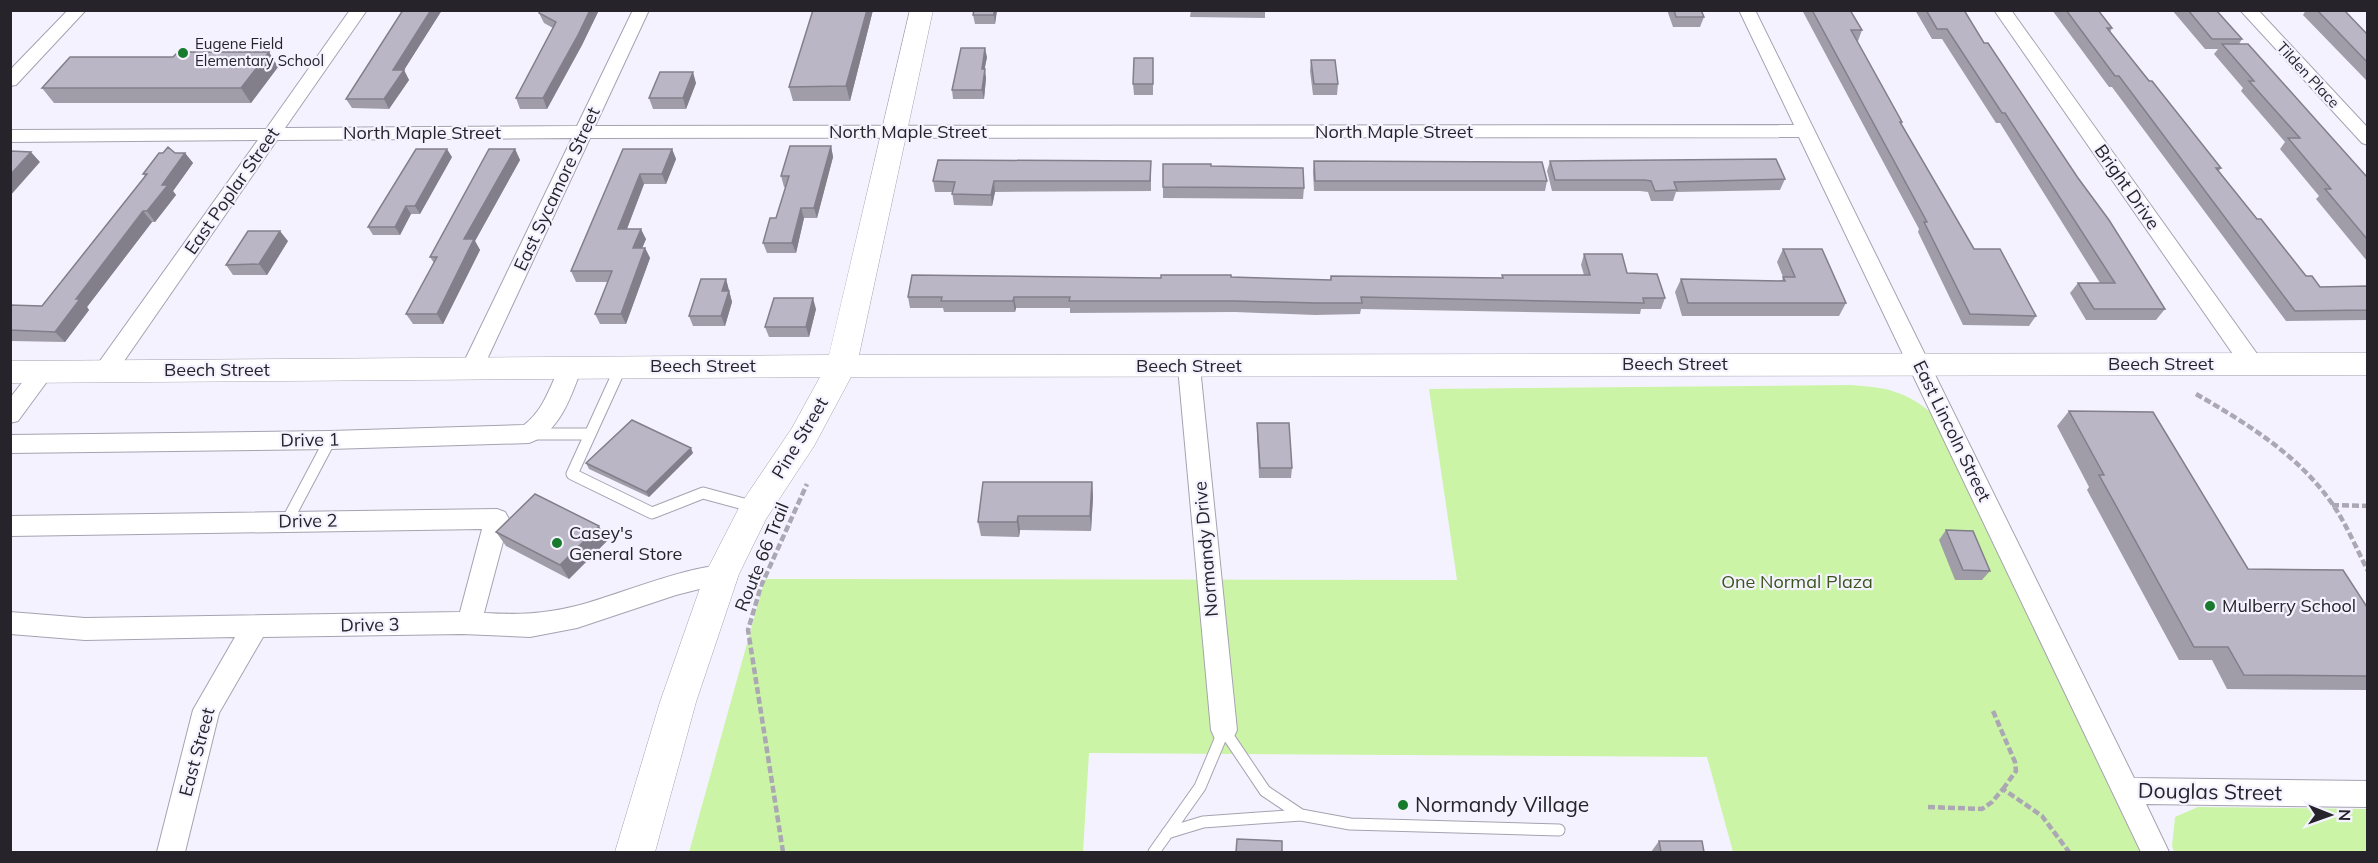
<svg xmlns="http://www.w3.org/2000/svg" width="2378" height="863" font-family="Mulish,sans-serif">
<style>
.green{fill:#cbf4a7}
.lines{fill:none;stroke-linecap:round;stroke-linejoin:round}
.lane-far1-casing{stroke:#a6a2b1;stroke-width:10}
.lane-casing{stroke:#a6a2b1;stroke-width:13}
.street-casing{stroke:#a6a2b1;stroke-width:2}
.secondary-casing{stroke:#a6a2b1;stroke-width:1}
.path{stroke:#aba8b3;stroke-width:4.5;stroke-dasharray:7 3;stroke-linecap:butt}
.lane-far1{stroke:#fff;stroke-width:9}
.lane{stroke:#fff;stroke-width:11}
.street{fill:#fff;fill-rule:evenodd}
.secondary{fill:#fff;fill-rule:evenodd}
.wall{fill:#a09da9}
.shaded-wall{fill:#827f8a}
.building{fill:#bab6c5;stroke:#827f8a;stroke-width:1.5}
.poi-dot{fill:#187a2c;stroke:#f5f2ff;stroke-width:2}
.labels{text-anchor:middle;stroke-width:4.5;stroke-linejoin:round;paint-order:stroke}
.far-poi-label{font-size:15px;fill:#26242a;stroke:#f5f2ff;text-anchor:start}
.far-street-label{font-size:15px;fill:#26242a;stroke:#f5f2ff}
.street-label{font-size:18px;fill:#26242a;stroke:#f5f2ff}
.poi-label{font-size:18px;fill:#26242a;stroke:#f5f2ff;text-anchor:start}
.park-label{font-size:18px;fill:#3a551c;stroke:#f5f2ff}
.near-street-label{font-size:21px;fill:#26242a;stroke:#f5f2ff}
.near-poi-label{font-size:21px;fill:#26242a;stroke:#f5f2ff;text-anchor:start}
</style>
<rect width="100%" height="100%" fill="#f5f2ff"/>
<path class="green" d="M1850,385c34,2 59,6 84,31l206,436h-407l-26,-95 -618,-4 -6,99h-394l76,-273 692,1 -28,-191z
M2198,807l169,2v43h-193l-2,-6 3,-29z"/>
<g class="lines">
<defs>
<path id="lane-far1" d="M619,372l2,-5"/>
<path id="lane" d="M619,371l-47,103 80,39 51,-20 52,14
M532,434h58
M287,521l43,-81
M1224,730l41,61 36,24 49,9 209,6
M1167,833l36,-11 98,-7
M1154,852l46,-65 24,-57"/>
<path id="street" d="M68,10h18l-70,75 -6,1v-16z
M350,10h17l-82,118 292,-2 56,-116h16l-54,116 1199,-1 -55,-115h16l379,768 234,3v26l-222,-3 23,48h-28l-342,-715 -1209,1 -107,230 -3,6 -8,2 -8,-2 -3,-6 111,-230 -295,2 -164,237 -8,2 -8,-2 -3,-6 3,-6 161,-225 -248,2v-12l256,-1z
M1994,10h17l249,348 3,6 -3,6 -8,2 -8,-2z
M2240,10h18l110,118v17l-6,-2z
M571,359l8,2 3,6c-10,27 -22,66 -53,76l-199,6 -320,4v-18l320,-4 194,-6c22,-17 26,-41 39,-64z
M1189,359l8,2 3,6 37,363 -4,9 -9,3 -9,-3 -4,-9 -33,-363 3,-6z
M43,364l8,2 3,6 -36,49 -8,2v-25l25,-32z
M497,509l8,3 4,7 -25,94c34,2 59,1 92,-7 32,-7 129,-48 155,-39l3,7 -3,7 -55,14 -99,33 -47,9 -68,-3 -199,3 -44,76 -34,139h-28l36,-142 42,-73 -150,3 -75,-6v-22l75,6 375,-6 22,-83 -472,7v-20z"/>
<path id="secondary" d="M910,10h23l-74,345 1509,-2v22l-1517,2 -37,69 -48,73 -27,55 -43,128 -41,150h-40l45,-150 45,-128 37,-72 50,-74 28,-51 -810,6v-22l819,-6z"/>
</defs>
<use href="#lane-far1" class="lane-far1-casing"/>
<use href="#lane" class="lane-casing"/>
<use href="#street" class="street-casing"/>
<use href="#secondary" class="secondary-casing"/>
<path class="path" d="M2196,394c50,29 101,60 135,108 15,21 25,46 37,69
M2332,505l36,1
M1993,711l22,51 1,9 -13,18
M1928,807l54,2 10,-7 11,-13 39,27 27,36
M783,852l-35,-222 13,-44 46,-102"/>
<use href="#lane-far1" class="lane-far1"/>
<use href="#lane" class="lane"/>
<use href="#street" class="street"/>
<use href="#secondary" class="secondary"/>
</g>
<path class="wall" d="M403,10h39l-38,60 5,10 -20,29 -37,-1 -6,-9z
M599,10l-17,35 -35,64h-27l-4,-11 37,-70 -9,-5 -5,-10z
M873,10l-23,91h-57l-4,-14z
M997,10l-2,14h-20l-2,-9z
M1191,10h74v8l-75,-1z
M1542,10h22v2h-22z
M1667,10h34l3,7 -4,10h-27z
M1802,10h48l12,20 -4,11h-1l45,81 -1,2 73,125 62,67 -7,10 -66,-1 -45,-93 1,-3z
M1915,10h49l20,33 181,266 -9,11h-70l-16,-27 8,-10h22l-100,-160h-4l-54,-84h-10z
M2052,10h46l14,18 -2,4 111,136 -3,4 39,47 49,57 14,11 47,-1v34l-81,1 -174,-234h-3z
M2172,10h44l26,29 -3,5 128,133v84l-51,-62 3,-3 -39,-47 5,-7 -44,-51 2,-3 -29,-34 4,-5h-13z
M2306,10h38l23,24v47l-64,-66z
M987,57l-3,12 2,9 -2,21h-31l-1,-9z
M1153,58v37h-19l-1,-11z
M1311,60l27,24 -1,11h-24l-3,-24z
M278,67l-27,36h-197l-12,-15z
M696,83l-10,26h-33l-4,-11z
M831,146l2,11 -16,61h-13l-8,35h-29l-4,-10 13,-25 10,-31h-2l-3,-11z
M515,149l5,11 -45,81 5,9 -37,74h-30l-7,-10 28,-51 -4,-6z
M623,149h49l4,10 -10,25h-22l-17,45 19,10 -4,9h3l5,10 -24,66h-26l-5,-10 13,-32h-32l-5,-11z
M175,153h10l8,10 -20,28 3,4 -21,27h-3l-65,85 2,3 -24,32 -55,-1v-36l32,1 103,-130 -2,-2z
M452,157l-32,57h-9l-11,21h-27l-5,-8z
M1151,161v30l-156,1 -3,14 -38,-1 -2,-13h-17l-2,-11z
M1314,161l233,20 -2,10h-231l-1,-19z
M1550,161l235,18 -5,11 -104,2 -3,9h-22l-3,-9 -8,-1h-88l-5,-20z
M1163,164l141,24 -1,11 -140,-1z
M288,241l-21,34h-34l-7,-10z
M1783,249l63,54 -7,13h-157l-7,-24 6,-13 101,2 1,-4 -6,-15z
M1584,254l43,19 38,25 -4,11h-20l-1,5 -279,-5 -1,5 -45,1 -80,-3 -165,1v-5h-54l-1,4h-71l-1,-4h-33l-2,-11 253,-19 70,-1 99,3 1,-4 171,2v-3h82l-3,-10z
M726,279l6,23 -7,24h-32l-4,-10z
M816,309l-7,28h-40l-4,-10z
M2069,411l179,158 119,38v83l-140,-1 -15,-29h-33l-92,-170 2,-3 -32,-61z
M1257,423l35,45 -1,10h-32l-2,-45z
M693,453l-44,44 -60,-28 -3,-6z
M1092,482l1,15 -2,34 -71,-1 -1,7 -38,-1 -3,-14z
M1946,530l44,41 -8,9h-27l-16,-40z
M496,532l111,9 -38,38 -63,-33z
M1659,841l45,11h-53z"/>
<path class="shaded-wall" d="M431,10h11l-38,60 5,10 -20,29 -5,-10 9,-29z
M590,10h9l-17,35 -35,64 -4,-11z
M867,10h6l-23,91 -4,-15z
M994,10h3l-2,14 -1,-9z
M985,48l2,9 -4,21 -1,-9z
M269,52l9,15 -27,36 -10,-15z
M985,69l1,9 -2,21 -2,-9z
M693,72l3,11 -10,26 -3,-11z
M831,146l2,11 -16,61 -3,-10z
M447,149l5,8 -32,57 -5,-8z
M515,149l5,11 -45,81 5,9 -37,74 -6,-10 27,-75z
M672,149l4,10 -10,25 -4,-10z
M31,152l9,10 -30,34v-21z
M185,153l8,10 -20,28 3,4 -21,27 -8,-11 15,-26z
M640,174l4,10 -21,55 -5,-10z
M994,181l1,11 -3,14 -1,-11z
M406,206l5,8 -11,21 -5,-8z
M801,208l3,10 -8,35 -4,-10z
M143,211l9,11 -65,85 2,3 -24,32 -10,-10 21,-33z
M641,229l5,10 -8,19 -5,-10z
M280,231l8,10 -21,34 -8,-11z
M645,248l5,10 -24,66 -5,-10z
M726,279l6,23 -7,24 -4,-10 1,-25z
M1014,297l2,11 -1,4 -2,-11z
M813,298l3,11 -7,28 -3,-10z
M691,448l2,5 -44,44 -3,-5z
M1092,482l1,15 -2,34 -1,-15z
M1018,516l2,14 -1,7 -2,-15z
M599,526l8,15 -38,38 -9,-14z"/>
<path class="building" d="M403,10h28l-38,60h11l-20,29h-38z
M540,10h50l-12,25 -35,63h-27l40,-76 -17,-9z
M813,10h54l-21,76 -57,1z
M974,10h20v5h-21z
M1674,10h27l3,7h-28z
M1812,10h38l12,20h-11l51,92h-2l74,127h26l36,67 -66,-2 -46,-92h3z
M1926,10h38l20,33h4l90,135 31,42 56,89h-71l-16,-26h37l-110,-170h-3l-55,-84h-10z
M2066,10h32l14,18h-5l42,53h3l69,87h-5l41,51h4l45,57h6l8,11 47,-1v24l-72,1 -176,-235h-4z
M2188,10h28l26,29h-30z
M2317,10h27l23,24v28z
M2222,44h26l119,133v62l-42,-50h6l-43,-51h12l-51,-57h5z
M961,48h24l-3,21h3l-3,21h-30z
M178,52h91l-28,36h-199l28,-31h103z
M1134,58h19v26h-20z
M1311,60h24l3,24h-24z
M660,72h33l-10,26h-34z
M790,146h41l-17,62h-13l-9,35h-29l7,-25h6l13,-42h-8z
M168,147l7,6h10l-23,32h6l-21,26h-4l-67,88h4l-25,33 -45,-2v-25l32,1 105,-132h-4l16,-21h4z
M416,149h31l-32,57h-9l-11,21h-27z
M489,149h26l-51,90h10l-37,75h-31l31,-57h-7z
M623,149h49l-10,25h-22l-22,55h23l-8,19h12l-24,66h-26l17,-43h-41z
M10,151l21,1 -21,23z
M1776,159l9,20 -111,3 3,8 -22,1 -4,-10 -7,-1h-89l-5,-19z
M938,160l213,1 -1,20h-156l-3,14 -39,-1 3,-12 -22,-1z
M1314,161l228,1 5,19h-232z
M1163,164h48v2l92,2 1,20 -141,-1z
M248,231h32l-21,33 -33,1z
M1783,249h39l24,54h-158l-7,-24 104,2 -2,-4h12z
M1584,254h38l5,19 30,1 8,24h-22l1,5 -283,-6 1,6h-46l-81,-2h-166l1,-4h-56l-1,4h-72l1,-4h-34l4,-22 249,3v-3h70v2l100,3v-4l172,2 -1,-3h88z
M701,279h25l-4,12h7l-8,25h-32z
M774,298h39l-7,29h-41z
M2069,411l84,1 95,157 95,1 24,37v69l-123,-1 -16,-28h-34l-95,-172h5z
M632,420l59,28 -45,44 -60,-29z
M1257,423h32l3,45h-32z
M983,482h109l-2,34h-72l-1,6h-39z
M535,494l64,32 -39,39 -64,-33z
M1946,530l27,1 17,40 -27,-1z
M1237,839l45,2v11h-46z
M1659,841h43l2,11h-43z"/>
<g class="poi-dot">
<circle cx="183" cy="53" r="6"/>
<circle cx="557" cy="543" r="6"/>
<circle cx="2210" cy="606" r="6"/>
<circle cx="1403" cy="805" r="6"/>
</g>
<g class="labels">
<g class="far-poi-label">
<text x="195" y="49">Eugene Field<tspan x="195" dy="17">Elementary School</tspan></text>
</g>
<g class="far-street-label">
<text transform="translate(2308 75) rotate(47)" y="5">Tilden Place</text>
</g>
<g class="street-label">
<text x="908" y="138">North Maple Street</text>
<text x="1394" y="138">North Maple Street</text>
<text x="422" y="139">North Maple Street</text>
<text transform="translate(2127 187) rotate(55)" y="6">Bright Drive</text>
<text transform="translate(557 189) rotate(-65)" y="6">East Sycamore Street</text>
<text transform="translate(232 191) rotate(-55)" y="6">East Poplar Street</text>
<text x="1675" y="370">Beech Street</text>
<text x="2161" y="370">Beech Street</text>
<text x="703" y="372">Beech Street</text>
<text x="1189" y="372">Beech Street</text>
<text x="217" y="376">Beech Street</text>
<text transform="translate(1952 431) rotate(64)" y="6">East Lincoln Street</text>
<text transform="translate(800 438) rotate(-59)" y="6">Pine Street</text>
<text transform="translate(310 440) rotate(-1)" y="6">Drive 1</text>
<text transform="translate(308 521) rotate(-1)" y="6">Drive 2</text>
<text transform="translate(1206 549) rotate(-95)" y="6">Normandy Drive</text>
<text transform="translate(762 557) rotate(-68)" y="6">Route 66 Trail</text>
<text transform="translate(370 625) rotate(-1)" y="6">Drive 3</text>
<text transform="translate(197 752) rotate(-75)" y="6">East Street</text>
</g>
<g class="poi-label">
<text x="569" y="539">Casey's<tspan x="569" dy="21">General Store</tspan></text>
<text x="2222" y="612">Mulberry School</text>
</g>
<g class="park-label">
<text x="1797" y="588">One Normal Plaza</text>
</g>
<g class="near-street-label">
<text transform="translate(2210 792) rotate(1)" y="7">Douglas Street</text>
</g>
<g class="near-poi-label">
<text x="1415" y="812">Normandy Village</text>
</g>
</g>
<rect width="2378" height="863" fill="none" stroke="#26242a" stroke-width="24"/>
<g transform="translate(2330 815) rotate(91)" stroke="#f5f2ff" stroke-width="4.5" paint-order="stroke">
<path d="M0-4.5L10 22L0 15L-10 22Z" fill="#26242a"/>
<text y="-9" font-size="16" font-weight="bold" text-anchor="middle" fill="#26242a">N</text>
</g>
</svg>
